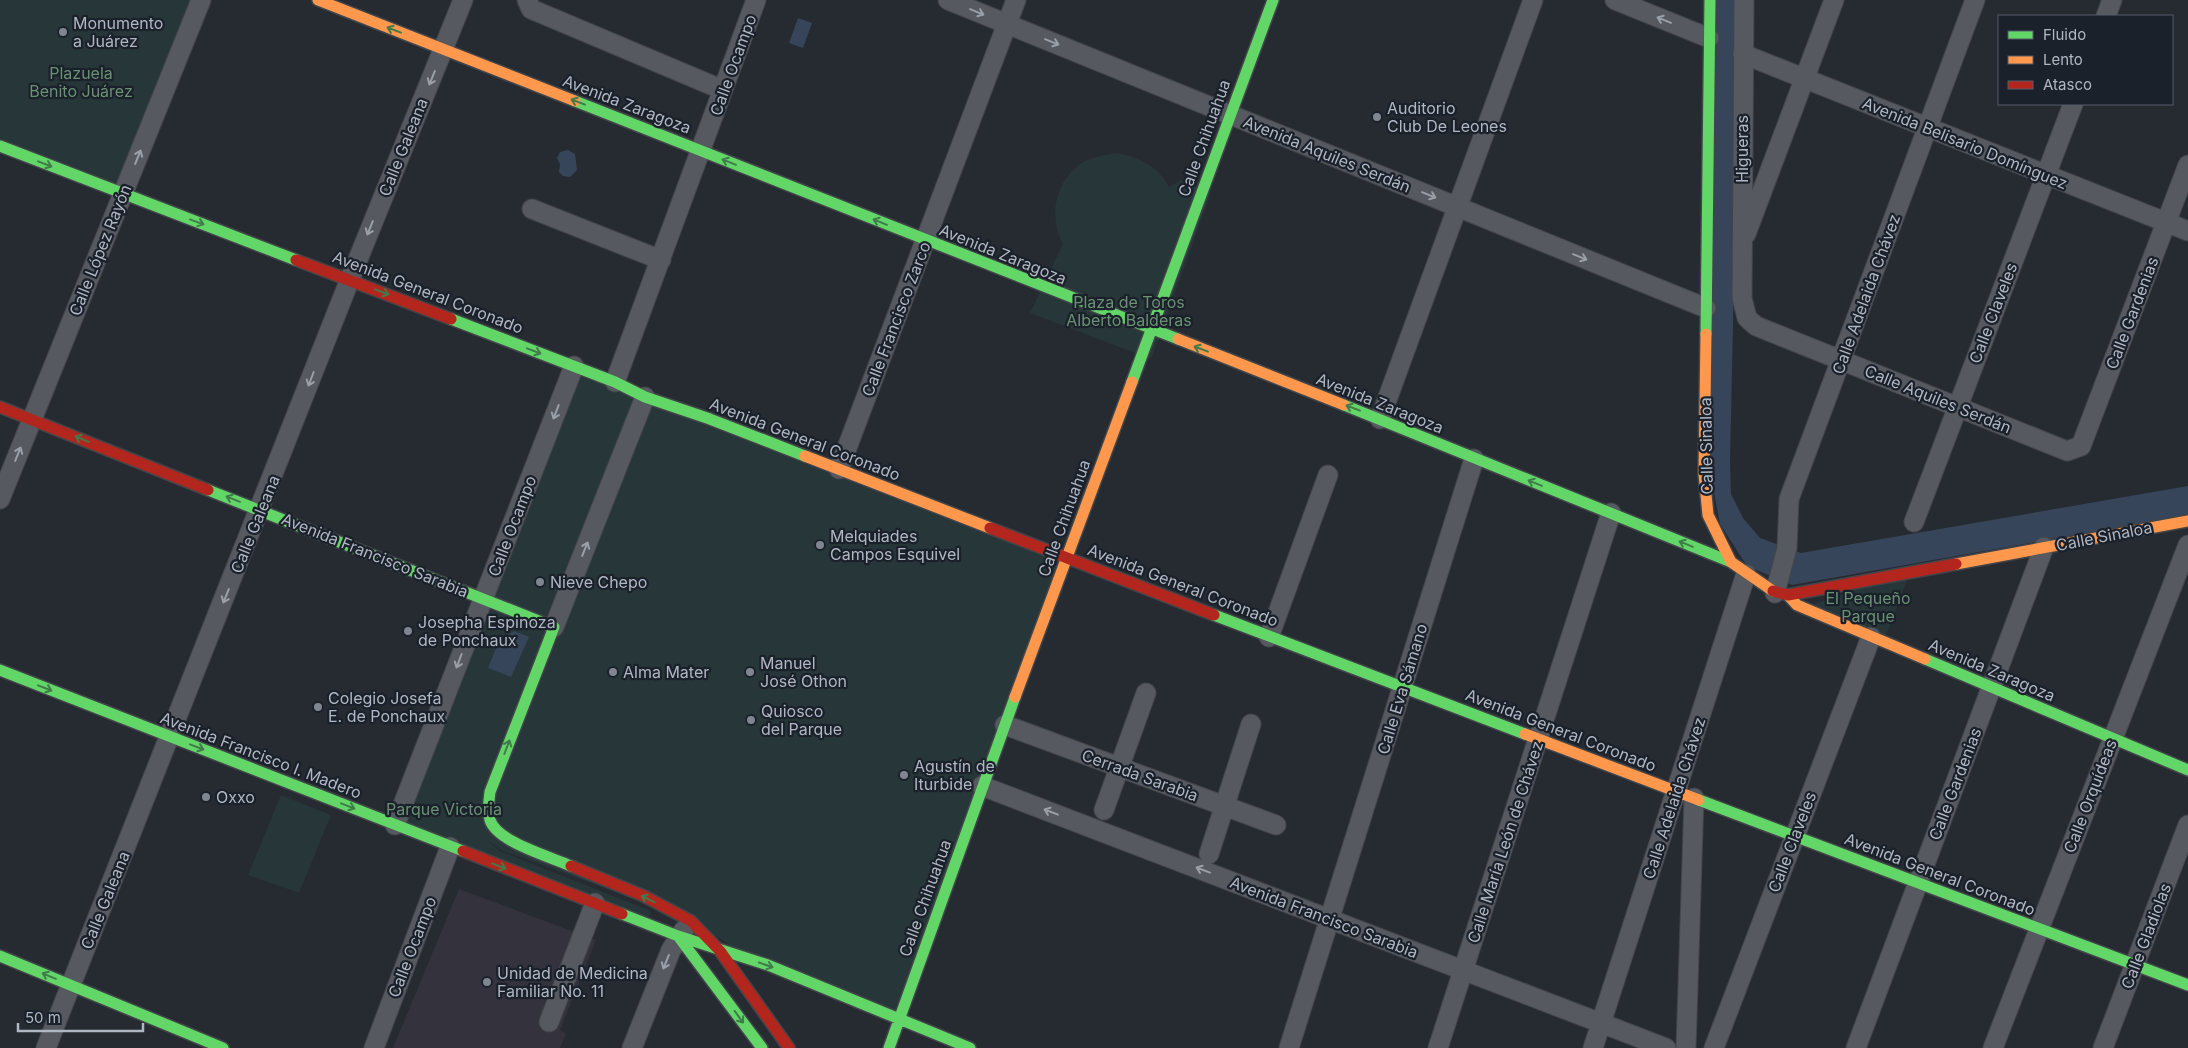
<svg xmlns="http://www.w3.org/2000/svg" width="2188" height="1048" font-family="Inter,sans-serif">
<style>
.medical{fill:#33323d}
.green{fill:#273638}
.water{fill:#37455a}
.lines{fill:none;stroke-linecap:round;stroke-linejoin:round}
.street-casing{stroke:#42454a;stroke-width:21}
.fast-casing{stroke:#42454a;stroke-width:14}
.slow-casing{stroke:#42454a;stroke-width:14}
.jam-casing{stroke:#42454a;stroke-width:14}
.street{stroke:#56595f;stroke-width:19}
.fast{stroke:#63d668;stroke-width:11}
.slow{stroke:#ff974d;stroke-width:11}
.jam{stroke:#b3261e;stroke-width:11}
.oneway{stroke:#9aa0aa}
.oneway2{stroke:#3f7c4a}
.poi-dot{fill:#808690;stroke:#1b212b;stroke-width:2}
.labels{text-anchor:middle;stroke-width:4.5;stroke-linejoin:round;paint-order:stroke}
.poi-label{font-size:16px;fill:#b0b7c3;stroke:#1b212b;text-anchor:start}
.street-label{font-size:16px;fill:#b0b7c3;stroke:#1b212b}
.park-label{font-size:16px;fill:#6a9173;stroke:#1b212b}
</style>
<rect width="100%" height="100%" fill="#262b32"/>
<path class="medical" d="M459,889l137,51 -36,90 6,4 -6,14h-167z"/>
<path class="green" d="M0,0h202l-80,197 -122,-47z
M1117,153c21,4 42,13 52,34l12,-7 30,13 -60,166 -121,-46 33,-69c-15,-26 -8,-62 17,-80 11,-7 24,-9 37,-11z
M573,373l70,26 -153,386 66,-158 88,-228 425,163 -174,463 -131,-56 -14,-4 -27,-25 -64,-32 -158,-58 -16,-11 15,12 151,60 -2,7 -255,-86z
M1910,572l-26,69 -82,-33z
M281,795l50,20 -32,78 -51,-18z"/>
<path class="water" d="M1715,0h25l-10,462 1,32 12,24 17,20 41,15 387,-67v29l-396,70 -45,-19 -27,-42 -12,-63z
M798,18l14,5 -9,25 -14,-5z
M568,150l7,4 2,16 -7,7 -7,-1 -4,-4 1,-8 -3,-6 3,-6z
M514,631l15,6 -18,40 -23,-9 12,-29z"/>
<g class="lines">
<defs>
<path id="street" d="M527,0l4,9 192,81
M948,0l758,308
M1615,0l94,38
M1744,0l-2,298 5,20 9,8 311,125 14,-5 107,-281
M2106,16l6,-16
M1743,54l445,177
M532,209l129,51
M1746,234l88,-234
M615,382l141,-382
M1380,419l153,-419
M839,469l177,-469
M0,499l201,-499
M1914,522l159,-418
M1775,593l12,-45 2,-49 186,-499
M554,627l91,-230
M1269,637l59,-162
M1005,725l271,100
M982,786l684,262
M1104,810l42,-117
M395,825l179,-459
M1209,854l42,-130
M549,1022l46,-119
M46,1048l304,-769 113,-279
M374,1048l76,-201
M632,1048l39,-98 13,-20
M1289,1048l185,-589
M1438,1048l173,-535
M1593,1048l153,-474
M1686,1048l8,-250
M1714,1048l157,-411
M1856,1048l188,-501
M1993,1048l195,-503
M2103,1048l85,-223"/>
<path id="fast" d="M575,101l603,238
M0,146l296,114
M451,319l164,63 30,15 65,22 95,37
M1706,334l4,-334
M1132,382l141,-382
M1344,405l387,157
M208,490l346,137 -64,165c-1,9 -3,19 0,28 7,22 61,37 81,46
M1214,615l311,119
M1925,659l263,111
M0,670l463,181
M1699,800l489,185
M622,914l56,22 90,29 202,83
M678,936l84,112
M0,956l223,92
M889,1048l126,-351"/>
<path id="slow" d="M318,0l257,101
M1706,334l-2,140 4,41 23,47 42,29
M1178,339l166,66
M805,456l185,72
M1956,564l232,-43
M1788,595l9,10 128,54
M1015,697l117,-315
M1525,734l174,66"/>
<path id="jam" d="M296,260l155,59
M0,407l208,83
M990,528l224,87
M1773,591l15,4 168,-31
M463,851l159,63
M571,866l73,30 47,25 29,30 69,97"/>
</defs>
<use href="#street" class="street-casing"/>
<use href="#fast" class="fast-casing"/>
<use href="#slow" class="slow-casing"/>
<use href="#jam" class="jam-casing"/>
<use href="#street" class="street"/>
<use href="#fast" class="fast"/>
<use href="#slow" class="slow"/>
<use href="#jam" class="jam"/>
</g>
<defs><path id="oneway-shaft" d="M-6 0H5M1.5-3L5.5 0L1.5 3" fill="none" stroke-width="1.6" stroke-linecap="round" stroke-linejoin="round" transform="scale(1.25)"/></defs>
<g class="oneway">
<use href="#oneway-shaft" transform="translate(977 12) rotate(22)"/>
<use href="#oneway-shaft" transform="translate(1664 20) rotate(-158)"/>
<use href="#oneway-shaft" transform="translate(1052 42) rotate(22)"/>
<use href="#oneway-shaft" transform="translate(432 78) rotate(112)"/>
<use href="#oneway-shaft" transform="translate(138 157) rotate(-68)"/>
<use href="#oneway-shaft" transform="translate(1429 195) rotate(22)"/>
<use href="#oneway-shaft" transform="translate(370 228) rotate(112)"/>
<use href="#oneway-shaft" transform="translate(1580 257) rotate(22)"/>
<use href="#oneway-shaft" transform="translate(311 379) rotate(111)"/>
<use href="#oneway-shaft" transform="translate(556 412) rotate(111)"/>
<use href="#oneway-shaft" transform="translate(18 454) rotate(-68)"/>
<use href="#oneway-shaft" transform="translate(585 549) rotate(-68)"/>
<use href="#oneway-shaft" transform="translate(226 596) rotate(112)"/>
<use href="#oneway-shaft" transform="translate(459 661) rotate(111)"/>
<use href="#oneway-shaft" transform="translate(1051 812) rotate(-159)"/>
<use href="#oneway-shaft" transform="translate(1203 870) rotate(-159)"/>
<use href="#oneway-shaft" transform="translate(666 962) rotate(112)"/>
</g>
<g class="oneway2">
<use href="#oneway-shaft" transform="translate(394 30) rotate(-159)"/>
<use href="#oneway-shaft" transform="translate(578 102) rotate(-159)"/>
<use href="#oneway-shaft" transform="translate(729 162) rotate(-158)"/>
<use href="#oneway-shaft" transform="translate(45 164) rotate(21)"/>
<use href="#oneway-shaft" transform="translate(197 222) rotate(20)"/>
<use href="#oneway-shaft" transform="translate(880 222) rotate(-158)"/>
<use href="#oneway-shaft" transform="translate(382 292) rotate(21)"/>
<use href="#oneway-shaft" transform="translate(1201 349) rotate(-159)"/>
<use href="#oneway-shaft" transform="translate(534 351) rotate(21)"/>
<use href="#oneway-shaft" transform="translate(1353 408) rotate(-159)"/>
<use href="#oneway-shaft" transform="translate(82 439) rotate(-158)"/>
<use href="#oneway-shaft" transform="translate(1535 483) rotate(-158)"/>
<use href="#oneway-shaft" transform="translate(233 499) rotate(-158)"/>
<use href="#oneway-shaft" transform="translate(1686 544) rotate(-158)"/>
<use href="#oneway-shaft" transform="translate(45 688) rotate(21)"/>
<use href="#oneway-shaft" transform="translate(197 747) rotate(21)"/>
<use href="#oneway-shaft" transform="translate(507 747) rotate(-69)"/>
<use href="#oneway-shaft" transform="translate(348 806) rotate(21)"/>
<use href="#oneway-shaft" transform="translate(499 866) rotate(21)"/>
<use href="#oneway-shaft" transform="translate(648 899) rotate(-154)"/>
<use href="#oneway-shaft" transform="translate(766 965) rotate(19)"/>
<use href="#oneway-shaft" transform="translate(49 976) rotate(-157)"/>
<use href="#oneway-shaft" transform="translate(739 1017) rotate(54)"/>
</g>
<g class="poi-dot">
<circle cx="63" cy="32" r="5"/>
<circle cx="1377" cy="117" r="5"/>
<circle cx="820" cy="545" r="5"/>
<circle cx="540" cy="582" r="5"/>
<circle cx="408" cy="631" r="5"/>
<circle cx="613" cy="672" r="5"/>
<circle cx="750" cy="672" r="5"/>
<circle cx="318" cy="707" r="5"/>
<circle cx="751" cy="720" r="5"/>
<circle cx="904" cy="775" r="5"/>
<circle cx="206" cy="797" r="5"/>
<circle cx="487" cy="982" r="5"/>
</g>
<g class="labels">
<g class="poi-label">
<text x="73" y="29">Monumento<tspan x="73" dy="18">a Juárez</tspan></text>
<text x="1387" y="114">Auditorio<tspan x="1387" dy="18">Club De Leones</tspan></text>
<text x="830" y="542">Melquiades<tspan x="830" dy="18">Campos Esquivel</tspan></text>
<text x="550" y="588">Nieve Chepo</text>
<text x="418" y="628">Josepha Espinoza<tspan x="418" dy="18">de Ponchaux</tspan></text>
<text x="760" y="669">Manuel<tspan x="760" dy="18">José Othon</tspan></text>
<text x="623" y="678">Alma Mater</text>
<text x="328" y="704">Colegio Josefa<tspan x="328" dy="18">E. de Ponchaux</tspan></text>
<text x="761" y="717">Quiosco<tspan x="761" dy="18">del Parque</tspan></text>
<text x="914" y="772">Agustín de<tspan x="914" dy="18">Iturbide</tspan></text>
<text x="216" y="803">Oxxo</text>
<text x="497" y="979">Unidad de Medicina<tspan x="497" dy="18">Familiar No. 11</tspan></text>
</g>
<g class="street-label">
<text transform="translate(733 65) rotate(-70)" y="6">Calle Ocampo</text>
<text transform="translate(627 104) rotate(21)" y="6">Avenida Zaragoza</text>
<text transform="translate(1204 138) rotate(-70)" y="6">Calle Chihuahua</text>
<text transform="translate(1965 143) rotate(22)" y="6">Avenida Belisario Domínguez</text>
<text transform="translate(403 147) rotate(-68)" y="6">Calle Galeana</text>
<text transform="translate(1742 149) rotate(-90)" y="6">Higueras</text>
<text transform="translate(1327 154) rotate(22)" y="6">Avenida Aquiles Serdán</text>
<text transform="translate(100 250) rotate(-68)" y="6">Calle López Rayón</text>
<text transform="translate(1003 254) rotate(22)" y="6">Avenida Zaragoza</text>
<text transform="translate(428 292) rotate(21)" y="6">Avenida General Coronado</text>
<text transform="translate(1866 294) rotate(-70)" y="6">Calle Adelaida Chávez</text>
<text transform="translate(1993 313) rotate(-69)" y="6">Calle Claveles</text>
<text transform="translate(2132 313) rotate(-69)" y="6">Calle Gardenias</text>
<text transform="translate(896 319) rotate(-69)" y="6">Calle Francisco Zarco</text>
<text transform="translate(1938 399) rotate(22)" y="6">Calle Aquiles Serdán</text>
<text transform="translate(1380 403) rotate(22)" y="6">Avenida Zaragoza</text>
<text transform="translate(805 439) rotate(21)" y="6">Avenida General Coronado</text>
<text transform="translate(1706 446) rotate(-91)" y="6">Calle Sinaloa</text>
<text transform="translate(1064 518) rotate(-70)" y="6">Calle Chihuahua</text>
<text transform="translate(255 524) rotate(-68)" y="6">Calle Galeana</text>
<text transform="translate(512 526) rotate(-69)" y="6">Calle Ocampo</text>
<text transform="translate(2104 536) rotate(-11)" y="6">Calle Sinaloa</text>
<text transform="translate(375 555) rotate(22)" y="6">Avenida Francisco Sarabia</text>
<text transform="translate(1183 585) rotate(21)" y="6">Avenida General Coronado</text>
<text transform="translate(1992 670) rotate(23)" y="6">Avenida Zaragoza</text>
<text transform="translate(1402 689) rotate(-73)" y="6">Calle Eva Sámano</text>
<text transform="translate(1561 730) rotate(21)" y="6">Avenida General Coronado</text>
<text transform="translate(261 755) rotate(21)" y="6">Avenida Francisco I. Madero</text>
<text transform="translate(1140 775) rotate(20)" y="6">Cerrada Sarabia</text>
<text transform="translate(1955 784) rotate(-69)" y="6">Calle Gardenias</text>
<text transform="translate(2090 796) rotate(-69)" y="6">Calle Orquídeas</text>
<text transform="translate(1674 798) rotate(-72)" y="6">Calle Adelaida Chávez</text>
<text transform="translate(1505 842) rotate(-72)" y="6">Calle María León de Chávez</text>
<text transform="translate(1792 842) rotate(-69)" y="6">Calle Claveles</text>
<text transform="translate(1940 874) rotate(21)" y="6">Avenida General Coronado</text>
<text transform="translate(925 898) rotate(-70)" y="6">Calle Chihuahua</text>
<text transform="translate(105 900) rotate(-68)" y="6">Calle Galeana</text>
<text transform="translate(1324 917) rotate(21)" y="6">Avenida Francisco Sarabia</text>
<text transform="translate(2146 936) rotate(-69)" y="6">Calle Gladiolas</text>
<text transform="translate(412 947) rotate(-69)" y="6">Calle Ocampo</text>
</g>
<g class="park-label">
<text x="81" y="79">Plazuela<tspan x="81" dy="18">Benito Juárez</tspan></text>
<text x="1129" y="308">Plaza de Toros<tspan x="1129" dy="18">Alberto Balderas</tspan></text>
<text x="1868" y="604">El Pequeño<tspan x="1868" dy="18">Parque</tspan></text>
<text x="444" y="815">Parque Victoria</text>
</g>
</g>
<rect x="1998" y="15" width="175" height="90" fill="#1b212b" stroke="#575d68"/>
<rect x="2008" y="31" width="25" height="8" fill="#63d668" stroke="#575d68"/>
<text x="2043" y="40" font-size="15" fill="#b0b7c3">Fluido</text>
<rect x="2008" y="56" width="25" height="8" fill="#ff974d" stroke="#575d68"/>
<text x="2043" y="65" font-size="15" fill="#b0b7c3">Lento</text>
<rect x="2008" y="81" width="25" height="8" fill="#b3261e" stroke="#575d68"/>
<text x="2043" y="90" font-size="15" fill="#b0b7c3">Atasco</text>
<path d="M18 1023v8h125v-8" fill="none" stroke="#b0b7c3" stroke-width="2.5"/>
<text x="25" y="1023" font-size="15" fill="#b0b7c3" stroke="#1b212b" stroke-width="4" paint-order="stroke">50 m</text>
</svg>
